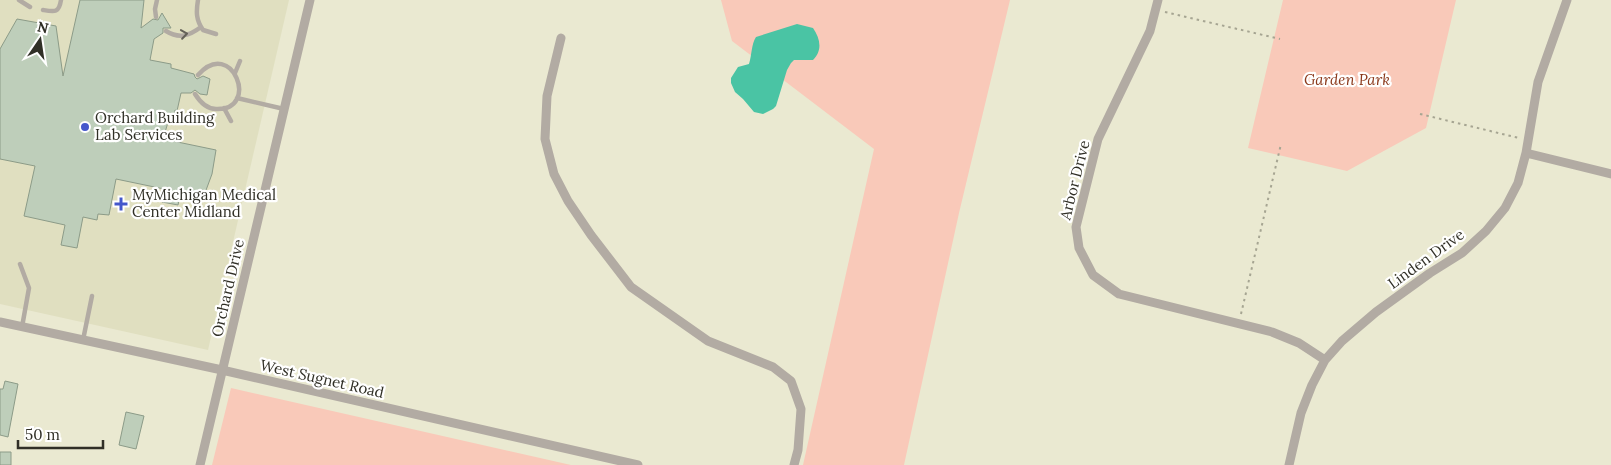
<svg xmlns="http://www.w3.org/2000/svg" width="1611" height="465" font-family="Lora,serif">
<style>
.built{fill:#e0dfc0}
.green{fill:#f9c9b9}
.water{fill:#4ac4a4}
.building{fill:#beceba;stroke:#8c9b88}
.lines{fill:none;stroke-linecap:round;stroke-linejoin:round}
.path{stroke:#a6a592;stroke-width:2;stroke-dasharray:2.5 4;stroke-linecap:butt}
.lane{stroke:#b2aba3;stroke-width:4.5}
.street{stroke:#b2aba3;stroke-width:9}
.oneway{stroke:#646158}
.poi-dot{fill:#4457cb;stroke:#fff;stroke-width:2}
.labels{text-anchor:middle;stroke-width:4.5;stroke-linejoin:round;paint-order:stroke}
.park-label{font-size:15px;font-style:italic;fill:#8b391b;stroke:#fff}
.poi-label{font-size:15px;fill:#302f26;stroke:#fff;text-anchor:start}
.street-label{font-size:15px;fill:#302f26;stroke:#fff}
</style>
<rect width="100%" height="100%" fill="#eae9d1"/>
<path class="built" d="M0,0h289l-81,350 -208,-46z"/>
<path class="green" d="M721,0h289l-51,213 -55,252h-101l71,-316 -142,-108z
M1283,0h173l-30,128 -79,43 -99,-23z
M231,388l340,77h-359z"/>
<path class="water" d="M797,24l16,4c7,10 10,22 0,32h-19l-3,3 -4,7 -11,36 -3,3 -10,5 -9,-2 -11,-13 -8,-7 -4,-9v-5l7,-11 11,-3c3,-9 2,-19 7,-27z"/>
<path class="building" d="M80,0h64l-3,28 12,-9 5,1 4,-7 9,15h-8v5l-9,6 -4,21 21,4v4l23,6 1,3 2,2 6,-3 7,3 -3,16 -7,-1 -5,-4 -4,3h-10l-4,18 -2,-1 -2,9h-4l-6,20 53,11 -4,24 -10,27 -22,-5 -2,9 -16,-3 2,-13 -48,-10 -7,36 -11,-1 -1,6 -14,-3 -6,31 -16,-3 4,-20 -41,-9 11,-50 -35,-7v-110l17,-30 39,7 7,50z
M5,381l13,3 -10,53 -8,-2v-46h3z
M126,412l18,4 -8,33 -17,-4z
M0,452h11v13h-11z"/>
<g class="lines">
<path class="path" d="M1165,12l115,27
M1420,114l99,24
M1241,314l40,-170"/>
<path class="lane" d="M19,0l11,7
M198,0c-2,12 -2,20 5,30l13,4
M43,10c12,2 16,3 18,-10
M156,17l-1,-8 2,-9
M166,31c13,8 23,5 35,-4
M235,73l5,-12
M195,94c5,8 11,15 21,15 45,2 16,-73 -18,-34
M237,98l47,11
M224,108l7,13
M20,264l9,24 -7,39
M83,340l9,-44"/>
<path class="street" d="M1158,0l-8,31 -52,108 -22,88 3,21 14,27 26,19 153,38 27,11 26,17
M561,38l-14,58 -2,43 9,35 14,27 23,34 40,52 77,54 65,26 18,14 10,28 -3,41 -4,15
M1526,153l85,21
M0,322l222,48 416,95
M200,465l110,-465
M1289,465l12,-52 11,-28 13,-25 17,-19 34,-29 54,-39 32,-20 24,-22 19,-23 13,-25 8,-30 12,-71 29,-82"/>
</g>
<defs><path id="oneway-chevron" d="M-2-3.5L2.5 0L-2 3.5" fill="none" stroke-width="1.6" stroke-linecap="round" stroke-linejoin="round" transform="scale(1.25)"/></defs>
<use class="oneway" href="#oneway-chevron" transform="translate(184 34) rotate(-8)"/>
<g class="poi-dot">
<circle cx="85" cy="127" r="5"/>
<path d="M118.5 196.5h5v5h5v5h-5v5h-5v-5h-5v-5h5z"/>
</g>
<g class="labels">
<g class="park-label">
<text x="1347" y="85">Garden Park</text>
</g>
<g class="poi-label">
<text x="95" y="123">Orchard Building<tspan x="95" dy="17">Lab Services</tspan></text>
<text x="132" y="200">MyMichigan Medical<tspan x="132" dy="17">Center Midland</tspan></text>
</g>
<g class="street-label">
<text transform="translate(1075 180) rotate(-76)" y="5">Arbor Drive</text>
<text transform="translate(1426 259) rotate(-36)" y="5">Linden Drive</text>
<text transform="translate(228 288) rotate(-77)" y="5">Orchard Drive</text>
<text transform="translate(322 379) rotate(13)" y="5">West Sugnet Road</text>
</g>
</g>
<g transform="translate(40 40) rotate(13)" stroke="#ffffff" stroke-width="4" paint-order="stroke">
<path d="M0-4L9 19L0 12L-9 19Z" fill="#302f26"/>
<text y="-8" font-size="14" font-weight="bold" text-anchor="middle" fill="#302f26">N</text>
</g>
<path d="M18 440v8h85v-8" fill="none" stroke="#302f26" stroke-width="2.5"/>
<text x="25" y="440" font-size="15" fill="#302f26" stroke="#ffffff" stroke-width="4" paint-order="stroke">50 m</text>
</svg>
